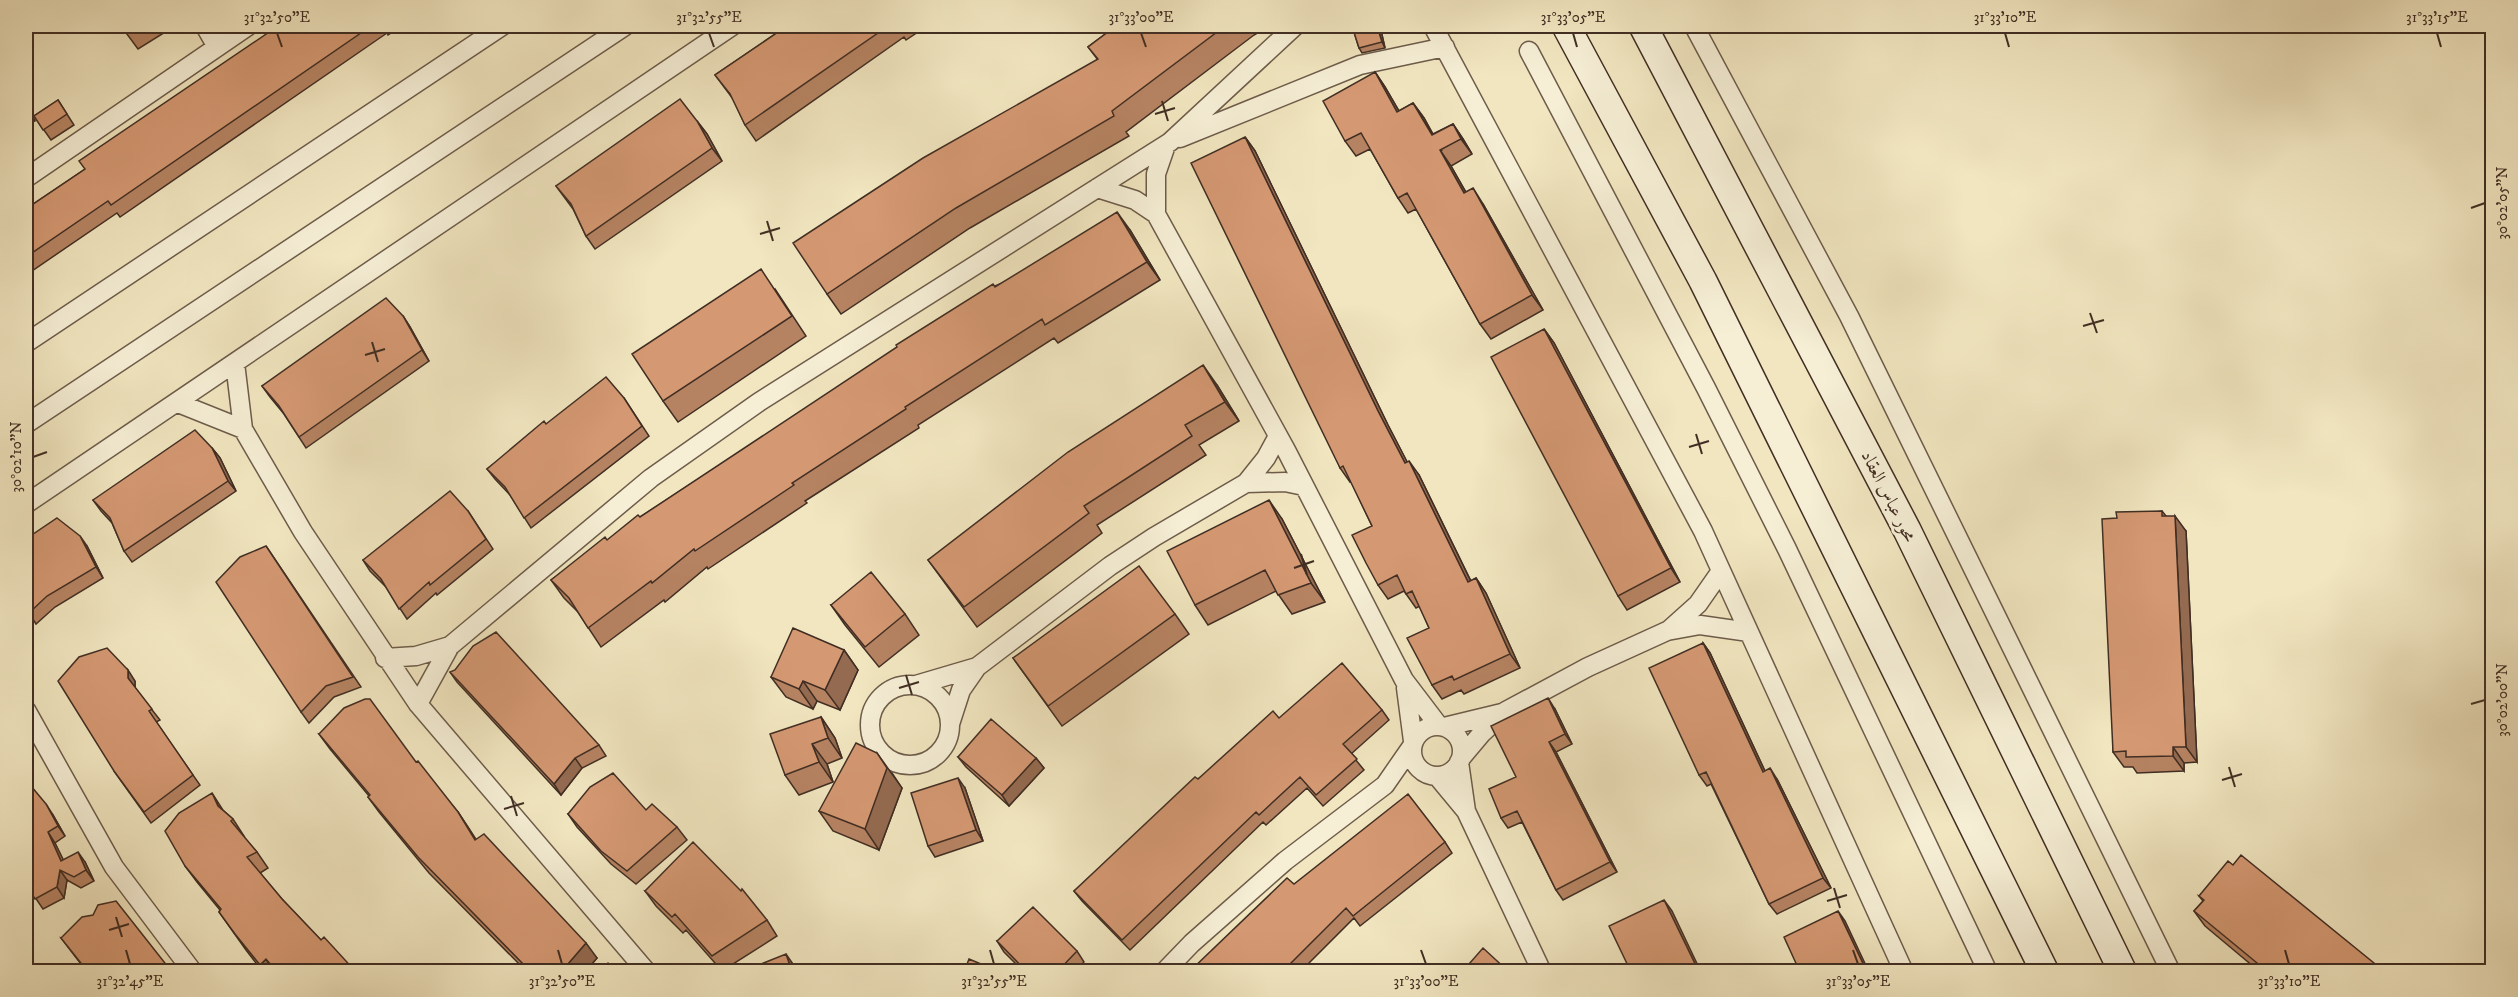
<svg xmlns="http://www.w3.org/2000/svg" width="2518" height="997" font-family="'IM FELL DW Pica',Amiri,serif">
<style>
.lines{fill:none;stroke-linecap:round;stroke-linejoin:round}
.minor-casing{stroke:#6d5c4a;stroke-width:21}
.secondary-casing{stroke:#412e23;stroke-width:30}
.minor{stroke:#f6efd6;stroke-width:18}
.secondary{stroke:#f6efd6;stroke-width:27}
.wall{fill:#b68362;stroke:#412e23;stroke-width:1.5}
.shaded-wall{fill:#946a50;stroke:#412e23;stroke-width:1.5}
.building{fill:#d49872;stroke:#412e23;stroke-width:1.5}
.ticks{fill:none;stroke:#412e23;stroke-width:2}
.labels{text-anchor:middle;stroke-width:6;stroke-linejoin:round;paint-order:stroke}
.street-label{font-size:18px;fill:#412e23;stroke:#f6efd6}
.neatline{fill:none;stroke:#412e23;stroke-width:2}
.ticks-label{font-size:15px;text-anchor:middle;fill:#412e23}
</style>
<rect width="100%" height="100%" fill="#f1e6c0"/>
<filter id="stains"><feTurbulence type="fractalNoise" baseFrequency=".00333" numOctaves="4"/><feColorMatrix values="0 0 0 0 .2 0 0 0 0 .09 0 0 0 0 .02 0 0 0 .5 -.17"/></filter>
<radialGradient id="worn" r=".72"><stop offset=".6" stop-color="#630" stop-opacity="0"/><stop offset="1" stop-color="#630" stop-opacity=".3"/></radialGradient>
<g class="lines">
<defs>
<path id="minor" d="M205,26l12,21
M1433,26l270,505 201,441
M1694,26l155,290 322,656
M1529,51l177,337 81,161 201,423
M1180,138l180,-73 85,-18
M1166,145l-10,29v40l130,236 118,230 35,46
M26,178l222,-152
M1097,188l38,12 21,14
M26,343l476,-317
M235,363l8,66 60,103 115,172 229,268
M178,403l65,26
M26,424l599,-398
M1246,483l39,-1 19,4
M26,504l706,-478
M1669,630l29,-26 23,-33
M385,658l31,-2 34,-10
M870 725a40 40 0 1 1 80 0a40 40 0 1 1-80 0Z
M916,685l61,-18
M1406,688l7,53
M418,704l32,-58 201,-168 108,-76 411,-260 125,-116
M26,710l88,157 79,105
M950,724l11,-34 16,-23 133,-101 44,-29 92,-54 20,-25 12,-22
M1412 751a25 25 0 1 1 50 0a25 25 0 1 1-50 0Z
M1444,727l58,-14
M1461,758l21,-25 24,-22 82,-44 79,-36 33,-6 49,7
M1459,762l7,49
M1437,776l29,35 76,161
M1164,972l28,-29 93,-82 100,-76 27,-39"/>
<path id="secondary" d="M1566,26l137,255 342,691
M1643,26l264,504 216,442"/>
</defs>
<use href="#minor" class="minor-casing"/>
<use href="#secondary" class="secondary-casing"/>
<use href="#minor" class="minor"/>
<use href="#secondary" class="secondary"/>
</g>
<path class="wall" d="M111,26h9l-6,3z
M121,26h54l-37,23z
M278,26h124l-14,9 -1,-2 -267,184 -3,-4 -91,62v-66l59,-40z
M787,26h140l-21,14 -2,-3 -148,104 -11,-16 -12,-26 -18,-24z
M1116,26h153l-15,9 -128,97 3,4 -159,92 -129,86 -14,-20 271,-234 -10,-13z
M1350,26h30l5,22 -23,5 -3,-5 -6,-19z
M1375,72l10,15 14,24 14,-8 11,15 9,16 20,-10 10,15 9,15 -21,12 15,26 17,12 60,106 -52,29 -11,-15 -64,-115 -8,4 -10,-15 -28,-49 -14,7 -11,-15z
M58,100l16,25 -23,15 -17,-24z
M26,104l9,17 -9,4z
M697,121l10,13 15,27 -127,88 -9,-13 -13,-27 -17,-23z
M1245,137l10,14 133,274 19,37 12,13 52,106 5,-3 10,15 34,75 -56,26 -3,-4 -19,9 -10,-14 -3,-57 -9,-22 -4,2 -12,-17 -16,8 -10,-14 -6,-59 -21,-45 -1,1 -10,-14z
M1130,230l30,50 -102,63 -4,-5 -136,87 1,3 -114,73 2,2 -99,66 -1,-2 -42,35 -1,-2 -63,47 -23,-35 -14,-14 -13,-18 89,-63 355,-231z
M775,289l31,47 -128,86 -15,-21z
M403,316l7,11 19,34 -123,87 -22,-34 -14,-17 -8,-11z
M1544,329l10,14 126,239 -53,28 -9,-14z
M1217,385l22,36 -40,24 7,10 -109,70 5,8 -125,94 -49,-67z
M624,398l25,38 -118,92 -21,-33 -15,-16 -8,-10 59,-45z
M212,448l8,10 16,33 -104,71 -8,-11 -12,-28 -11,-12 -8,-11z
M468,511l25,38 -56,46 -1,-2 -29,26 -21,-32 -16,-16 -7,-11z
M2162,511l4,5 20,15 11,231 -13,1v8l-47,2 -4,-6h-9l-11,-15 4,-234z
M1282,519l43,83 -33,12 -16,-23 -68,34 -13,-20z
M87,546l16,32 -48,29 -19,17 -7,-11z
M266,546l95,141 -27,10 -25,26 -8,-11z
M831,605l74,9 14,21 -40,32 -34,-42z
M1175,614l14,20 -127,92 -49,-68z
M1703,643l7,10 55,118 12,8 54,109 -54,26 -8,-10 -58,-120 -4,2 -8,-11z
M844,650l14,20 -18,40 -23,-9 -4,8 -27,-12 -15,-20z
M450,672l149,73 7,11 -24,12 -21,27 -104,-113z
M135,681v7l25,32 -4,2 44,63 -49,38 -37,-52z
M1555,709l17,35 -16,8 61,120 -54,28 -7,-10 -34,-68 -14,6 -7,-10z
M1382,710l7,10 -38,34 13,16 -41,36 -16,-18 -41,37 -3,-3 -133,128 -48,-49 -8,-10 124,-112 81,-61z
M821,717l14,21 7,20 -15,6 6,18 -34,13 -14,-20z
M319,734l97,28 42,50 18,28 121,118 -12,14h-58l-98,-99 -50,-61 -11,-15 1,-1 -39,-47z
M958,757l78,1 8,10 -35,38 -43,-39z
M892,773l10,15 -23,62 -46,-19 -14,-20z
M965,788l18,53 -48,16 -7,-11z
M646,810l31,17 10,13 -51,44 -25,-20 -34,-37 -9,-13z
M224,811l9,8 11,17h-1l14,16 11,16 -8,5 22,26 39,41 35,32h-93l-17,-22 -27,-38 1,-2 -23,-28 -12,-16z
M53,815l12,21 -10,7 8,17 22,2 9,19 -13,7 -14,-8 -3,18 -21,11 -17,-25z
M1445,842l7,11 -92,73 -6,-8 -54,54h-111l105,-88z
M645,891l122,29 10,16 -55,35 -36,-41 -3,3 -27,-27z
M2199,896l186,76h-125l-55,-46 -11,-15 9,-10z
M61,938l111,34h-85z
M997,941l80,10 7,11 -10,10h-50l-20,-20z"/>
<path class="shaded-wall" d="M1377,26h3l5,22 -3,-6z
M1375,72l10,15 23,40 -11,-15z
M1413,103l11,15 18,33 -10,-16z
M26,104l9,17 -9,-13z
M697,121l10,13 15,27 -10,-13z
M1453,124l10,15 9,15 -11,-15z
M1245,137l10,14 133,274 27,52 -10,-14 -27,-52z
M1440,150l11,16 24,43 -11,-16z
M1473,188l10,16 60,106 -11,-15z
M1117,212l13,18 30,50 -13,-18z
M403,316l7,11 19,34 -7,-11z
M1544,329l10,14 126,239 -9,-14z
M1203,365l14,20 22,36 -14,-19z
M212,448l8,10 16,33 -8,-10z
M1409,461l10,14 59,121 -10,-14z
M1269,500l13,19 43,83 -14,-19z
M2175,516l11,15 11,231 -11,-15z
M80,536l7,10 16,32 -7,-11z
M1476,578l10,15 34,75 -10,-14z
M1703,643l7,10 60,129 -7,-10z
M844,650l14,20 -18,40 -15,-20z
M128,670l7,11v8l-7,-11z
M803,681l14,20 -4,8 -14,-20z
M1548,698l7,11 17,35 -7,-10z
M821,717l14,21 7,20 -14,-20z
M1549,742l7,10 61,120 -7,-10z
M812,744l15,20 6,18 -14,-20z
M2173,747l11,16v8l-11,-15z
M877,753l25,35 -23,62 -14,-21z
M575,758l7,10 -21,27 -7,-11z
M1036,758l8,10 -35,38 -7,-11z
M1770,768l7,11 54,109 -8,-10z
M958,778l7,10 18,53 -7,-11z
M212,793l11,17 6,12 -11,-16z
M46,804l7,11 12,21 -7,-10z
M458,812l10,15 18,28 -11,-15z
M48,832l7,11 14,28 -8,-10z
M78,852l7,10 9,19 -8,-11z
M60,870l7,10 -3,18 -7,-11z
M1664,900l8,11 29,61h-2z
M1838,911l7,10 24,51h-2z
M586,943l11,15 -12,14h-24z
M786,954l11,16 1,2h-6z
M266,959l8,13h-10l-4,-7z"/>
<path class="building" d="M121,26h8l-5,3z
M278,26h93l-260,179 -3,-4 -82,56v-48l59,-40 -6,-8z
M787,26h101l-143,99 -15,-31 -15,-19z
M1116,26h109l-113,85 2,5 -158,92 -129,86 -34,-51 130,-85 175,-99 -10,-12z
M1352,26h25l5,16 -23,6z
M1375,72l22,40 16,-9 19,32 21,-11 8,15 -21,11 24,43 9,-5 59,107 -52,29 -73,-131 -9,5 -37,-65 -16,8 -22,-40z
M680,99l17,22 15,27 -126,88 -15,-32 -15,-18z
M58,100l9,14 -24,16 -9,-14z
M1245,137l133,274 27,52 4,-2 59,121 8,-4 34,76 -56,26 -2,-4 -20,9 -25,-47 22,-10 -17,-37 -6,3 -9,-19 -19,10 -12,-22 -14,-28 20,-9 -29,-60 -3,2 -149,-305z
M1117,212l30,50 -102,63 -3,-6 -137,88 1,2 -114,74 2,2 -99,66 -1,-2 -42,34 -1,-2 -63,47 -19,-30 -18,-18 54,-43 2,3 31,-25 2,2 257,-170 -1,-2 97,-61 2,3z
M761,269l31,47 -129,85 -31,-47z
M386,298l17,18 19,34 -123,87 -20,-31 -17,-20z
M1544,329l127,239 -53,28 -127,-239z
M1203,365l22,37 -40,23 7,11 -108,70 5,7 -125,94 -36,-47 140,-108z
M606,377l18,21 18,28 -118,92 -19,-31 -18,-18 57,-48 2,3z
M195,430l17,18 16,33 -104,70 -14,-33 -17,-18z
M450,491l18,20 18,28 -56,46 -1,-3 -30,27 -18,-30 -18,-19z
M1269,500l42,83 -33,12 -13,-25 -70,35 -28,-54z
M2162,511v5h13l11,231h-13v9l-47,1v-6l-13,1 -11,-233 15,-1 -1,-6z
M57,518l23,18 16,31 -49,29 -18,17 -3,-7v-67z
M266,546l87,131 -27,9 -25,26 -85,-130 24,-25z
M1139,566l36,48 -127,92 -35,-48z
M871,572l34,42 -40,33 -34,-42z
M793,628l51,22 -19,40 -22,-9 -4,8 -28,-12z
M496,632l103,113 -24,13 -21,26 -104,-112 5,-2 18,-24z
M1703,643l60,129 7,-4 53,110 -54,26 -63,-132 -7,3 -50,-107z
M107,648l21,22v8l24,31 -3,2 44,64 -49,37 -30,-41 -56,-90 21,-24z
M1342,663l40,47 -39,34 14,15 -41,36 -16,-18 -41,38 -3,-3 -134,128 -48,-49 121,-114 3,2 75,-68 6,7z
M1548,698l17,36 -16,8 61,120 -54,28 -39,-79 -16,7 -12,-29 27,-12 -25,-51z
M365,699h5l46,63 2,-1 40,51 17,28 9,-6 102,109 -25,29h-30l-113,-115 -50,-60 2,-2 -51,-61 25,-26z
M821,717l7,21 -16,6 7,18 -34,13 -15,-41z
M991,719l45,39 -34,37 -44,-38z
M856,743l21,10 10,15 -22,61 -46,-18z
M613,773l33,37 6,-6 25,23 -50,44 -26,-20 -33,-37 22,-27z
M958,778l18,52 -48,16 -17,-53z
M26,780l20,24 12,22 -10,6 13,29 17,-9 8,18 -12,7 -14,-7 -3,17 -22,12 -9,-15z
M212,793l6,13 15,13 -2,2 26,31 -10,5 35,42 39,41 3,-3 32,35h-79l-11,-13 -6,6 -25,-31 -16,-22 2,-3 -36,-43 -20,-35 14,-18z
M1408,794l37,48 -92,74 -7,-8 -64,64h-93l98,-94 7,6z
M693,842l48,49 1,-2 25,31 -55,36 -37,-42 -3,3 -27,-26z
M2241,855l144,117h-117l-74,-61 10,-11 -5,-4 29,-35 5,4z
M1664,900l35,72h-68l-22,-46z
M116,901l56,71h-84l-27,-34 21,-21 11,-2 5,-10z
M1033,907l44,44 -20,21h-30l-30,-31z
M1838,911l29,61h-67l-16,-35z
M1483,948l26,24h-47z
M786,954l6,18h-51z
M969,959l31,13h-36z
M608,963l9,9h-17z"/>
<path class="ticks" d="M277,33l5,14M709,33l5,14M1141,33l5,14M1573,33l4,14M2005,33l4,14M2437,33l4,14M1162,101l6,20M1155,114l20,-6M2471,208l14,-5M767,221l6,20M760,234l20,-6M2090,313l7,20M2083,326l21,-6M372,342l6,20M365,355l20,-6M1696,434l6,20M1689,447l20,-6M33,457l14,-5M1301,554l6,21M1294,568l20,-7M906,675l6,20M899,688l20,-6M2471,704l14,-4M2229,767l6,20M2222,780l20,-6M511,796l6,20M504,809l20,-6M1834,888l6,20M1827,901l20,-6M116,917l6,20M109,930l20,-6M126,950l4,14M558,950l4,14M990,950l4,14M1421,950l5,14M1853,950l5,14M2285,950l4,14"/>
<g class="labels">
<g class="street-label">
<text transform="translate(1889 496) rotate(63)" y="6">محور عباس العقاد</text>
</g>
</g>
<rect width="2518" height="997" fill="none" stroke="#f1e6c0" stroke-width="66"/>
<rect x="33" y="33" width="2452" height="931" class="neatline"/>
<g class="ticks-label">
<text x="277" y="22">31°32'50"E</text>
<text x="709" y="22">31°32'55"E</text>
<text x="1141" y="22">31°33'00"E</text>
<text x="1573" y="22">31°33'05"E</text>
<text x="2005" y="22">31°33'10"E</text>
<text x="2437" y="22">31°33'15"E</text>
<text transform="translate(2502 203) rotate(-90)" y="5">30°02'05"N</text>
<text transform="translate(16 457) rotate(-90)" y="5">30°02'10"N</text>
<text transform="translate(2502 700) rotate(-90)" y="5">30°02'00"N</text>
<text x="130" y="986">31°32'45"E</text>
<text x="562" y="986">31°32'50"E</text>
<text x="994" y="986">31°32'55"E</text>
<text x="1426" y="986">31°33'00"E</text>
<text x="1858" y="986">31°33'05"E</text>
<text x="2289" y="986">31°33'10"E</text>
</g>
<rect width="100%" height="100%" filter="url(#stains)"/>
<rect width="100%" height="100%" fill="url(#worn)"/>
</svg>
